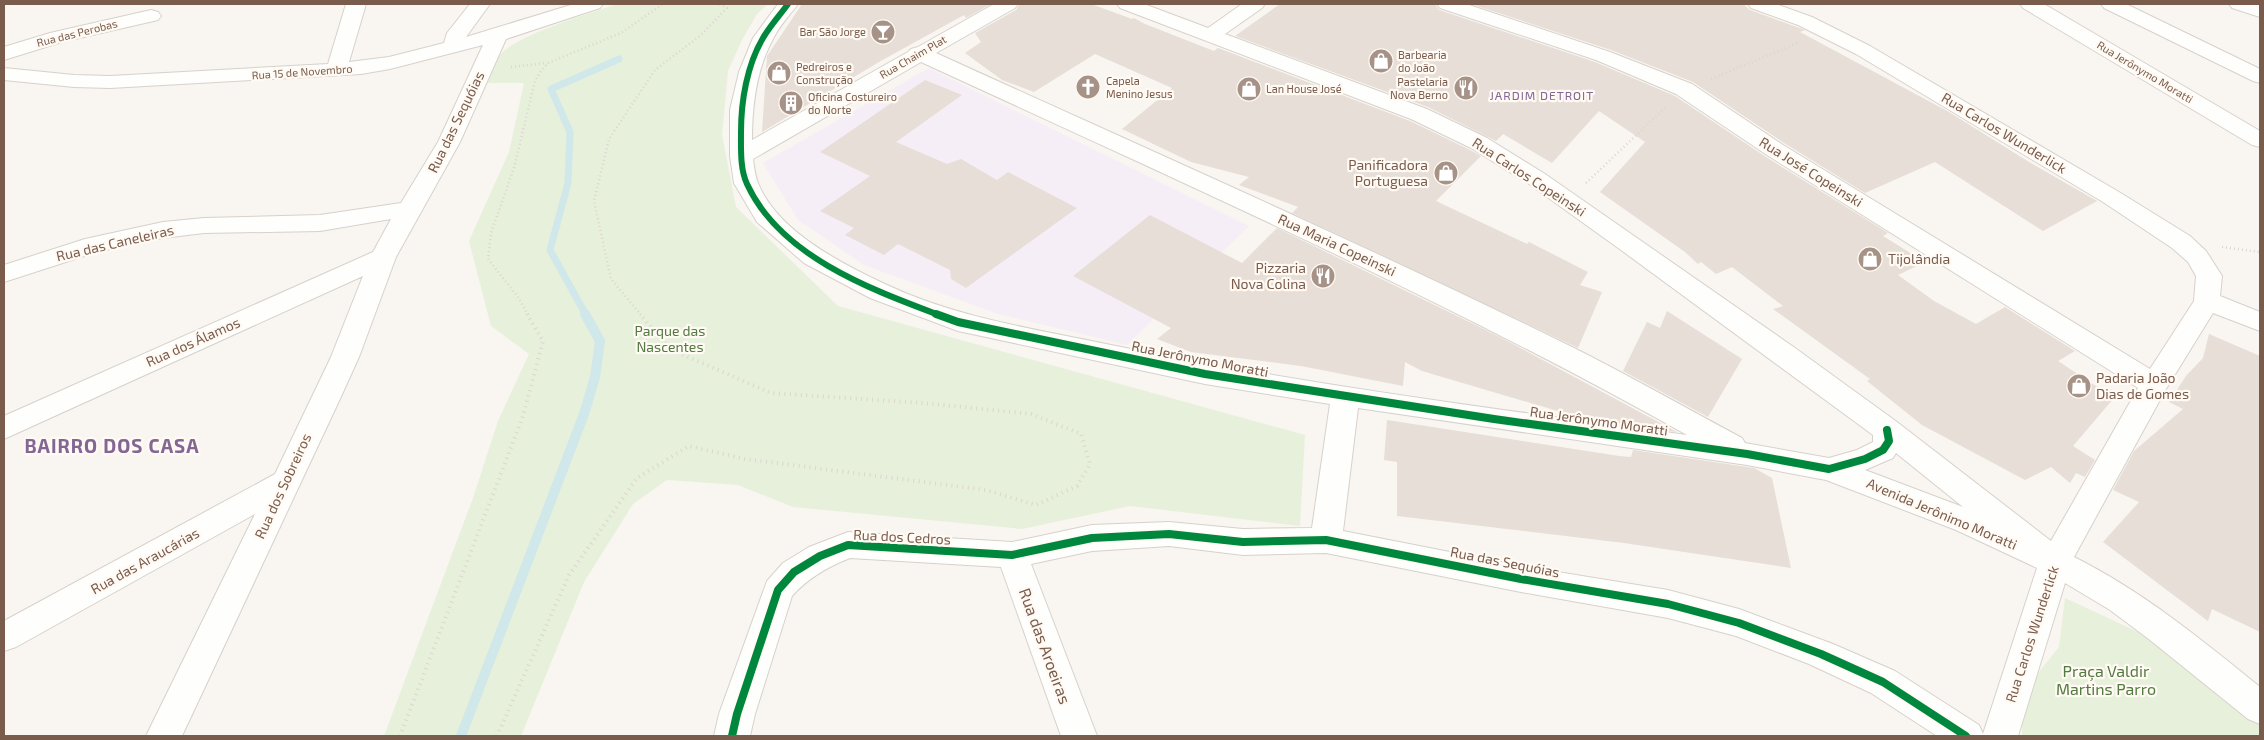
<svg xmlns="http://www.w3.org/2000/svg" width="2264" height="740" font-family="'Exo 2',sans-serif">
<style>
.education{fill:#f6eef6}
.green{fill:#e7f0db}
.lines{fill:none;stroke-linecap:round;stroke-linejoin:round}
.stream-far1{stroke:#d0e8ea;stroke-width:7}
.stream{stroke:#d0e8ea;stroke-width:10}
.building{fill:#e6ded7}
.minor-casing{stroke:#d7d1cb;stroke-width:2}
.path-far1{stroke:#dcd5d0;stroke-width:2.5;stroke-dasharray:1 3;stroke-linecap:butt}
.path{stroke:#dcd5d0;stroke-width:4;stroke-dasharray:1 4.5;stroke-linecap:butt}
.minor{fill:#fefefd;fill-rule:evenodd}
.cycleway-far1-casing{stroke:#fffaf3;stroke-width:9}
.cycleway-casing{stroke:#fffaf3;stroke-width:11}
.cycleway-far1{stroke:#00873e;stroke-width:6}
.cycleway{stroke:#00873e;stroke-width:8}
.labels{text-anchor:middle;stroke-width:4.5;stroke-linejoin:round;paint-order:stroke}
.far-poi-label{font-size:11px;fill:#7a5c4d;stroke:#fffaf3;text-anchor:start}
.far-street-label{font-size:11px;fill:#7a5c4d;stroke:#fffaf3}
.far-neighbourhood-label{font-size:12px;letter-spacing:1px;fill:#846695;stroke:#fffaf3}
.street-label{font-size:14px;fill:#7a5c4d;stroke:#fffaf3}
.poi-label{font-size:14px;fill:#7a5c4d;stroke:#fffaf3;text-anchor:end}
.park-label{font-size:14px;fill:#537a41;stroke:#fffaf3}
.near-street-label{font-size:16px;fill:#7a5c4d;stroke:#fffaf3}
.near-park-label{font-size:16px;fill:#537a41;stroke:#fffaf3}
.district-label{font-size:19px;font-weight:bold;letter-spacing:1px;fill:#846695;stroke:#fffaf3}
</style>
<rect width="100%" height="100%" fill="#f9f5f0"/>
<path class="education" d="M929,68l320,158 -122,119 -129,-31 -134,-49 -66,-45 -35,-57z"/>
<path class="green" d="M617,4h151l-11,10 -15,26 -14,31 -6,64 14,72 102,99 467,129 -5,91 -170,-20 -108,23 -229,-22 -55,-22 -71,-5 -34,24 -49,78 -63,154h-137l89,-238 25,-77 31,-67 -38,-28 -22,-85 40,-89 15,-69h-36c4,-11 6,-22 15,-31 18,-18 87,-39 114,-48z
M2065,598l73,34 119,81 3,3v20h-238v-17l9,-37 28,-35z"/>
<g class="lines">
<path class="stream-far1" d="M586,315l-36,-65 18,-67 2,-51 -19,-43 68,-30"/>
<path class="stream" d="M461,736l123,-322 11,-37 5,-36 -15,-27"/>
</g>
<path class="building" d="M802,4h189l-25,14 -2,-3 -85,47 -117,70 5,-76z
M1020,4h71l41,15 2,-1 11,6 69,27 4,-3 192,73 60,29 11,6 -45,45 91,43 2,-2 59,30 -8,13 22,7 -24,56 -286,-135 6,-6 -59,-22 10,-8 -58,-15 -69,-33 50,-41 -77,-34 -61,38 -32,-12 -37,-27 16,-11 -6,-9 41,-23z
M1280,4h155l4,6 156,52 80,34 91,61 122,76 -5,3 42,26 -27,13 36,26 42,23 29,-17 70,44 -17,10 56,37 -41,48 22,14 -10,17 -9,-4 -6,10 -19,-16 -26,13 -103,-55 -55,-44 3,-2 -97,-70 10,-3 -51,-39 -16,7 -15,-12 -3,2 -13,-12 -85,-60 45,-50 -46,-31 -47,52 -49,-29 -7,7 -68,-34 -193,-71z
M1471,4h272l7,6 55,20 -5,2 149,80 80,50 68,39 -54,30 -108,-69 -70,31 -81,-50 -91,-61 -82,-32z
M925,80l37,15 -66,47 51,22 14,-5 36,21 11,-8 69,36 -111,80 -15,-9 -1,-9 -52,-26 -14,11 -39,-20 9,-7 -34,-17 50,-35 -50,-24z
M1150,215l92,48 35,-35 221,108 179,96 -92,-13 -163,-48 -17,-9 -2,24 -102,-20 -110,-14 -34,-13 14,-11 -98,-52z
M1667,311l75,48 -34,58 -85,-46 24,-49 13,6z
M2209,334l51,22v276l-48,-23 -4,12 -105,-79 36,-40 -26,-12 21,-39 49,-42 -14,-7 17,-26 17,-18z
M1387,420l232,36 12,1 2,-7 121,18 18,10 19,90 -167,-25 -227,-27v-54l-13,-2z"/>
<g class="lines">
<defs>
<path id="minor" d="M346,4h20l-17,58 40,-5 55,-14 3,-10 23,-29h20l-24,33 108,-33h29l-3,4 -94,31 -46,103 -64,115 -37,100 -20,44 -157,335h-36l109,-222 -239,133 -12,4v-30l271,-147 56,-117 32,-81 -359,163v-23l369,-164 18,-33 -71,12 -116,2 -41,5 -63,13 -96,31v-17l81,-26 78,-17 41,-4 116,-3 81,-12 37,-61 45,-97 -93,24 -29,5 -251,14 -36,-1 -70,-7v-12l70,7 36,1 218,-12z
M778,4h20c-8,11 -19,22 -25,35 -17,31 -21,67 -21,101l156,-88 3,-3 7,-2 76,-43h24l-3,4 -79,45c213,97 427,191 636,294 58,29 114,61 170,91l3,5 84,15 28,-8 16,-8v-7l-252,-185 -92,-66 -58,-36 -60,-29 -291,-111 -3,-4h27l64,24 34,-24h23l-3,4 -37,26 202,75 60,29 58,36 250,174 102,74 154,119 87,-153 -371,-233 -91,-61 -80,-34 -156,-52 -3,-4h29l144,48 82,32 91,61 367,224 44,-68 2,-25 -8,-14 -16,-14 -69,-46 -247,-148 -58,-29 -47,-17 -3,-4h28l36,13 58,29 249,146 71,44 16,15 16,25 -2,20 40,16v19l-47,-18 -47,76 -92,168c68,34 127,82 186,130v37l-12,-5 -98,-79 -40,-30 -45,-27 -47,153h-81l-66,-43 -62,-29 -73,-28 -68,-18 -147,-26 -195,-39 -83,2 -74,-9 -77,5 -61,13 66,172h-36l-60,-169 -151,-9c-23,9 -42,20 -58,38l-37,118 -5,22h-36l5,-22 48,-133 16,-18 26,-16 39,-15 164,10 80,-17 77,-3 74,7 69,-1 18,-124 -125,-20 -247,-53 -88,-33 -66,-35 -47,-41 -23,-39 -4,-27v-46l9,-38 14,-34zM921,62c258,119 518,234 766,373 -192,-26 -385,-51 -576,-90 -75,-16 -154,-27 -224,-60 -45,-21 -110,-54 -129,-102 -3,-7 -4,-17 -5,-24zM1358,408l389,57 79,15 130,50 81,38 -54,166 -4,-9 -84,-54 -62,-27 -94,-35 -71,-19 -147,-24 -178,-35zM1896,453l67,54 -98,-37 28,-12z
M2020,4h24l216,127v16l-8,-2 -229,-137z
M2101,4h25l134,65v14l-7,-2 -149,-73z
M2229,4l31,1v12l-28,-9z
M151,10l7,2 3,4 -3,4 -96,22 -58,18v-13l46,-14z"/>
</defs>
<use href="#minor" class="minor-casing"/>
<path class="path-far1" d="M511,67l36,-4
M1711,79l87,-36
M1586,183l80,-76
M2222,247l38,5
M528,315l-10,-18 -30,-38 3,-26 23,-65 21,-87 6,-10 7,-8 73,-30 42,-29
M641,315l-30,-36 -17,-78 15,-62 46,-69 46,-35 26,-27 -8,-4"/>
<path class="path" d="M400,736l123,-320 20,-75 -16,-27
M497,736l72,-161 68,-97 52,-32 56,13 241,31 50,15 41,-19 13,-22 -9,-30 -50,-20 -108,-11 -152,-10 -101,-44 -30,-35"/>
<use href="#minor" class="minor"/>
<defs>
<path id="cycleway-far1" d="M788,4c-8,11 -18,22 -25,34 -16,27 -22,63 -22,94 0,17 -1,37 6,52 33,72 123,105 192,131"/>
<path id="cycleway" d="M936,314l22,8 247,52 289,45 253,35 82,15 36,-10 18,-9 6,-9 -2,-11
M732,736l5,-22 41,-124 16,-18 26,-16 28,-11 164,10 80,-17 77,-4 74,8 83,-2 195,39 147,25 71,19 82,31 62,28 83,54"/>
</defs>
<use href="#cycleway-far1" class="cycleway-far1-casing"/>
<use href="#cycleway" class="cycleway-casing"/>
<use href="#cycleway-far1" class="cycleway-far1"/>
<use href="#cycleway" class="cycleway"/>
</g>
<defs>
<symbol id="bar-disc" viewBox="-11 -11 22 22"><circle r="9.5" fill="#a69286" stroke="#fffaf3"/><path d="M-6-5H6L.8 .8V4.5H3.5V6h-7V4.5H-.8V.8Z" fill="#fff"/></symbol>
<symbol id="shop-disc" viewBox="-11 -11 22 22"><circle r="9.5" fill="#a69286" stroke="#fffaf3"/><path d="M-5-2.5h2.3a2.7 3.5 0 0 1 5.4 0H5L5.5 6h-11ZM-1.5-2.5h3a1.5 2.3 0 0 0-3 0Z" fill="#fff"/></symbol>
<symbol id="church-disc" viewBox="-11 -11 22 22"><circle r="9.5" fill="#a69286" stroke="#fffaf3"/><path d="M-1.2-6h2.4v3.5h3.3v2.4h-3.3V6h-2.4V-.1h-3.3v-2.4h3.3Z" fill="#fff"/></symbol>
<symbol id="restaurant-disc" viewBox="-11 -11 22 22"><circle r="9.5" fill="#a69286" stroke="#fffaf3"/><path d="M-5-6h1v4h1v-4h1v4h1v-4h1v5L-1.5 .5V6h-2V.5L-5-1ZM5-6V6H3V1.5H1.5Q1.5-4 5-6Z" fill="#fff"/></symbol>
<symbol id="building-disc" viewBox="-11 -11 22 22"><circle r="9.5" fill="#a69286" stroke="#fffaf3"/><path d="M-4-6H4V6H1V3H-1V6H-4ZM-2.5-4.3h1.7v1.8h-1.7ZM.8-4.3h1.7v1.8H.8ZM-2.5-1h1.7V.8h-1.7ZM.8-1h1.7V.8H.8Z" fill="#fff"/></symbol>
</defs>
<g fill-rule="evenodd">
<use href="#bar-disc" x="869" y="18" width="28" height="28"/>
<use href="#shop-disc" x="1367" y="47" width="28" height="28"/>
<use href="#shop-disc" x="765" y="59" width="28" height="28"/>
<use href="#church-disc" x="1074" y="73" width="28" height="28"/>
<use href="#restaurant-disc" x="1452" y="74" width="28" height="28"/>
<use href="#shop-disc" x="1235" y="75" width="28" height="28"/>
<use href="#building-disc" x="777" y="89" width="28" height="28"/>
<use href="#shop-disc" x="1432" y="159" width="28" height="28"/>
<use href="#shop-disc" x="1856" y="245" width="28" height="28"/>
<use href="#restaurant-disc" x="1309" y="262" width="28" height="28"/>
<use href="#shop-disc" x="2065" y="372" width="28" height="28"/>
</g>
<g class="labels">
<g class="far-poi-label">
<text x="866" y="36" text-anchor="end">Bar São Jorge</text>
<text x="1398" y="59">Barbearia<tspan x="1398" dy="13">do João</tspan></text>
<text x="796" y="71">Pedreiros e<tspan x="796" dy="13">Construção</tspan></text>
<text x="1106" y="85">Capela<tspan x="1106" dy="13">Menino Jesus</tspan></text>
<text x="1448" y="86" text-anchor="end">Pastelaria<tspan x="1448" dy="13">Nova Berno</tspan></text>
<text x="1266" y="93">Lan House José</text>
<text x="808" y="101">Oficina Costureiro<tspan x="808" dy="13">do Norte</tspan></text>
</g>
<g class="far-street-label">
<text transform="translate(77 33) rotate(-14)" y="4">Rua das Perobas</text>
<text transform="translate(913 57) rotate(-30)" y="4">Rua Chaim Plat</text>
<text transform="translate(302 72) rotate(-4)" y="4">Rua 15 de Novembro</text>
<text transform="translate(2145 72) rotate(31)" y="4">Rua Jerônymo Moratti</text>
</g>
<g class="far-neighbourhood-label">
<text x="1542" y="100">JARDIM DETROIT</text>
</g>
<g class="street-label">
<text transform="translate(456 122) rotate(-64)" y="5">Rua das Sequóias</text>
<text transform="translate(2004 133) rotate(31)" y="5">Rua Carlos Wunderlick</text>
<text transform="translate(1811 172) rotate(32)" y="5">Rua José Copeinski</text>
<text transform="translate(1529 177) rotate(33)" y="5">Rua Carlos Copeinski</text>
<text transform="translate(115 243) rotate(-13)" y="5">Rua das Caneleiras</text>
<text transform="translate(1337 245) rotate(25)" y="5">Rua Maria Copeinski</text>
<text transform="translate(193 342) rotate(-24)" y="5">Rua dos Álamos</text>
<text transform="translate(1200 359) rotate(11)" y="5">Rua Jerônymo Moratti</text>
<text transform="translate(1599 421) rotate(8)" y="5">Rua Jerônymo Moratti</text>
<text transform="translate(283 486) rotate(-65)" y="5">Rua dos Sobreiros</text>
<text transform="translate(1942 514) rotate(23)" y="5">Avenida Jerônimo Moratti</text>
<text transform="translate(902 537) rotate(3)" y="5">Rua dos Cedros</text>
<text transform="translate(145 561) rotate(-29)" y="5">Rua das Araucárias</text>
<text transform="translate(1505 562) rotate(11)" y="5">Rua das Sequóias</text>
<text transform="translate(2032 634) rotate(-72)" y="5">Rua Carlos Wunderlick</text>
</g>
<g class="poi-label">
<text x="1428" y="170">Panificadora<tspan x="1428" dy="16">Portuguesa</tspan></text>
<text x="1888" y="264" text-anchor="start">Tijolândia</text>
<text x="1306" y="273">Pizzaria<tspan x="1306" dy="16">Nova Colina</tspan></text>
<text x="2096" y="383" text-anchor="start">Padaria João<tspan x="2096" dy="16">Dias de Gomes</tspan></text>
</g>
<g class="park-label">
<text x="670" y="336">Parque das<tspan x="670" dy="16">Nascentes</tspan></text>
</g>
<g class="near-street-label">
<text transform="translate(1045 646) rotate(70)" y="6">Rua das Aroeiras</text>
</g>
<g class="near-park-label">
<text x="2106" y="677">Praça Valdir<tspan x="2106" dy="18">Martins Parro</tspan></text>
</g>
<g class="district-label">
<text x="112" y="453">BAIRRO DOS CASA</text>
</g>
</g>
<rect width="2264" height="740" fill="none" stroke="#7a5c4d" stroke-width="10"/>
</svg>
